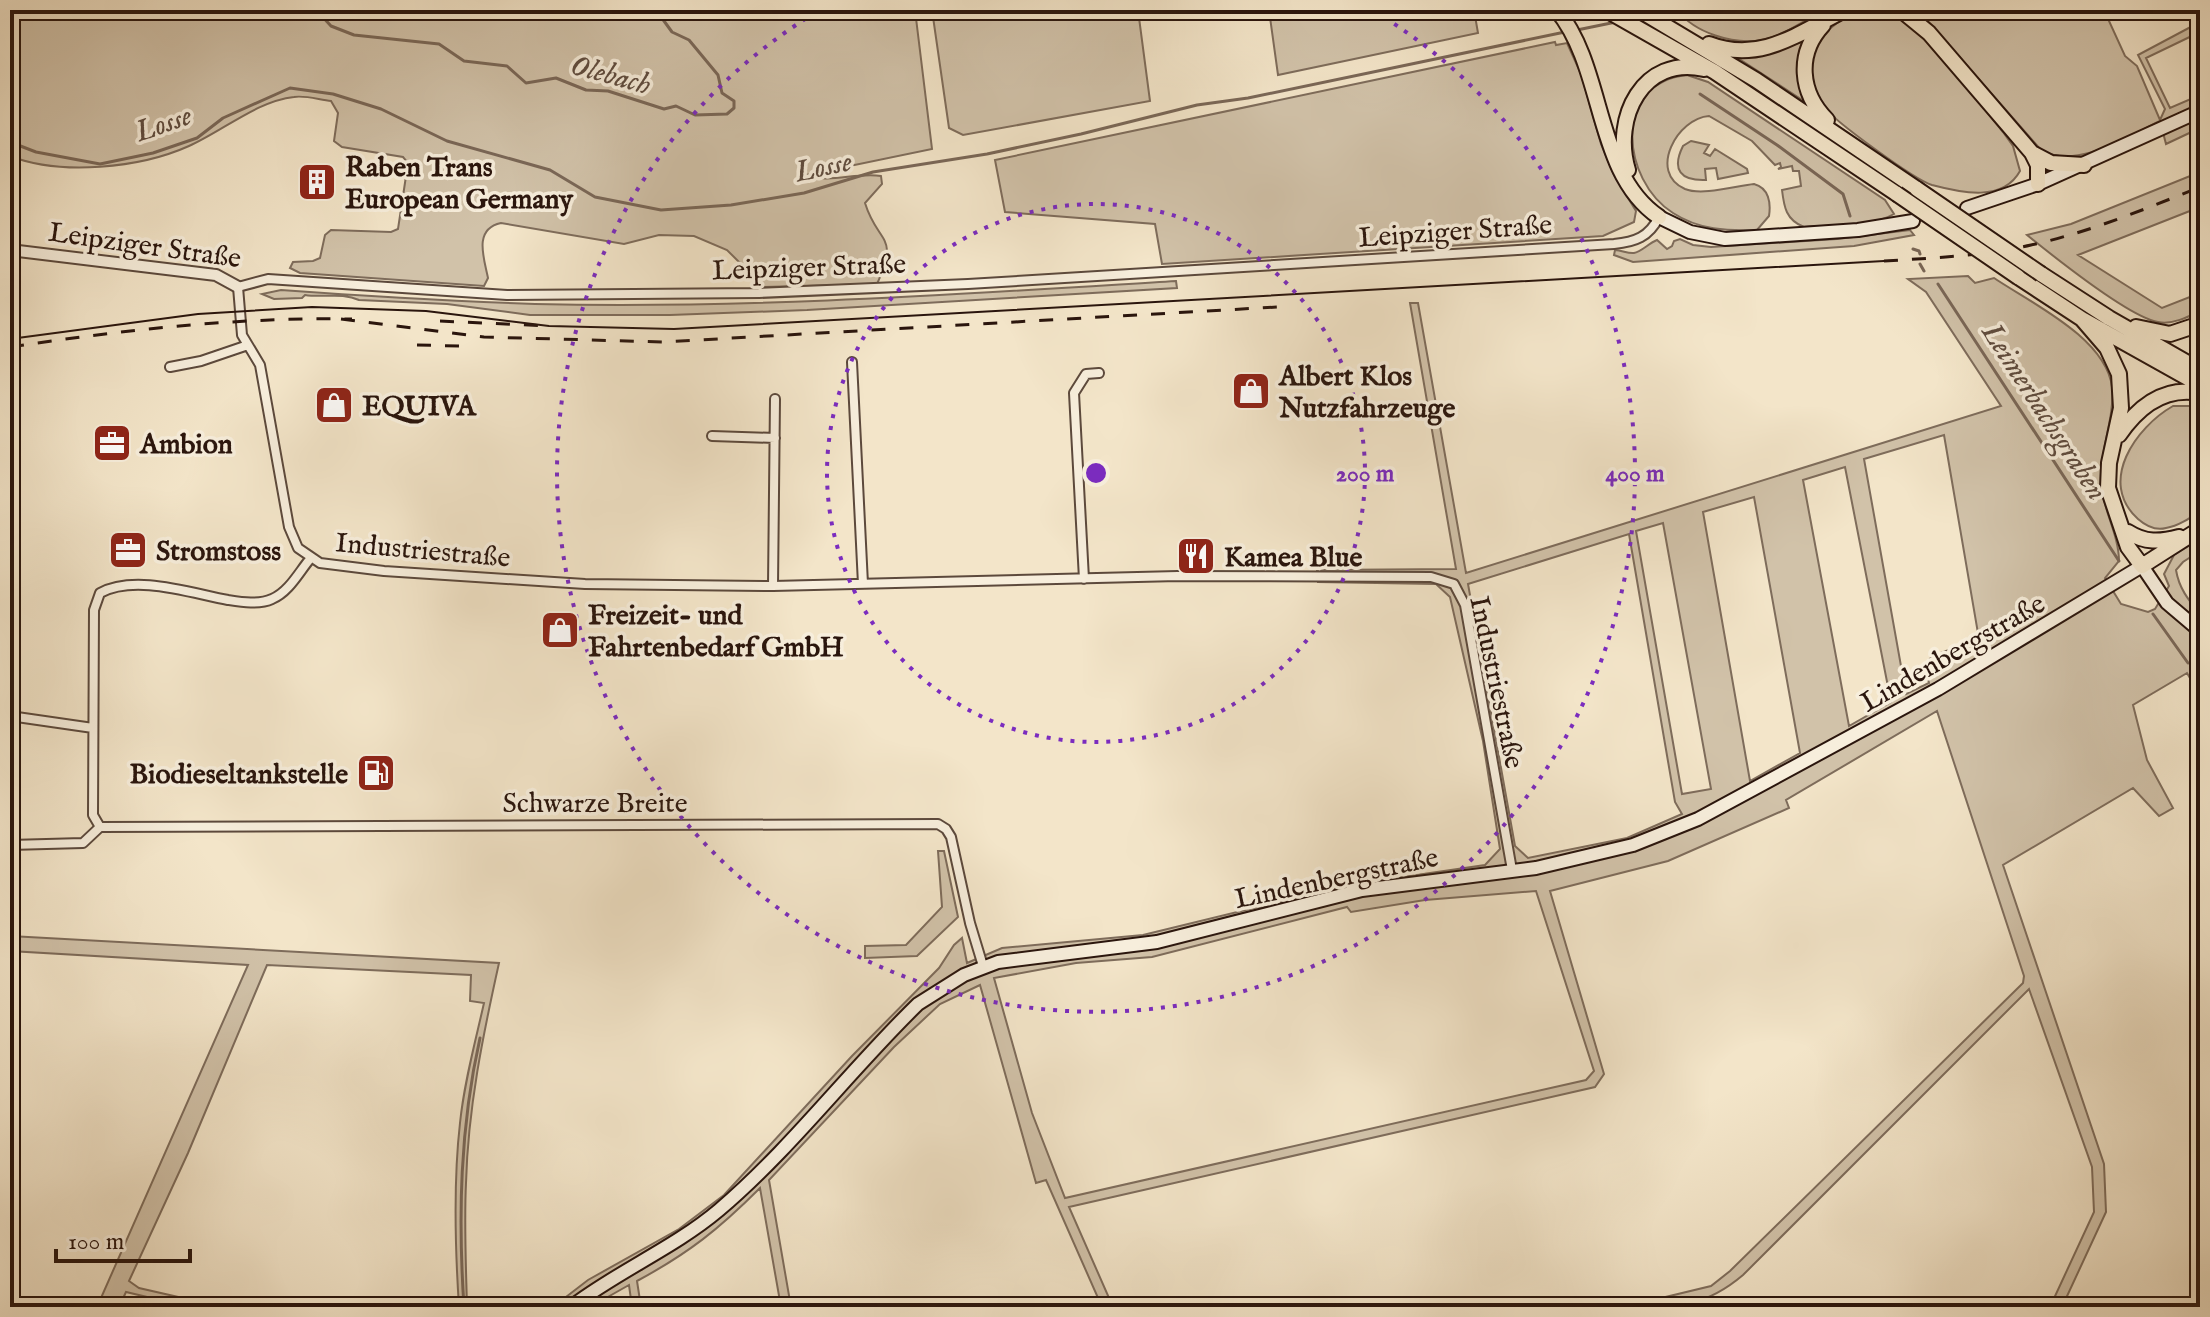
<svg xmlns="http://www.w3.org/2000/svg" width="2210" height="1317" font-family="'IM FELL English',serif">
<style>
.green{fill:#d1c2a9;stroke:#7e6c5b;stroke-width:2;fill-rule:evenodd}
.lines{fill:none;stroke-linecap:round;stroke-linejoin:round}
.stream{stroke:#7a6757;stroke-width:3}
.minor-casing{stroke:#5c493c;stroke-width:12}
.tertiary-casing{stroke:#5c493c;stroke-width:14}
.secondary-casing{stroke:#2a150d;stroke-width:16}
.trunk-casing{stroke:#2a150d;stroke-width:18}
.minor{stroke:#f7eedc;stroke-width:8}
.tertiary{stroke:#f7eedc;stroke-width:10}
.secondary{stroke:#f7eedc;stroke-width:12}
.trunk{stroke:#f3e5c9;stroke-width:14}
.tram{stroke:#2a150d;stroke-width:2}
.rail{stroke:#2a150d;stroke-width:3;stroke-dasharray:14 14;stroke-linecap:butt}
.trunk-bridge-casing{stroke:#2a150d;stroke-width:18;stroke-linecap:butt}
.trunk-bridge{stroke:#f3e5c9;stroke-width:14}
.ring{fill:none;stroke:#7b2cbf;stroke-width:4;stroke-dasharray:4 8}
.labels{text-anchor:middle;stroke-width:7;stroke-linejoin:round;paint-order:stroke}
.poi-label{font-size:28px;font-weight:bold;fill:#2a150d;stroke:#f7eedc;text-anchor:start}
.street-label{font-size:28px;fill:#2a150d;stroke:#f7eedc}
.water-label{font-size:30px;font-style:italic;fill:#5f4c3f;stroke:#f7eedc}
.centre{fill:#7b2cbf;stroke:#f7eedc;stroke-width:4}
.ring-label{font-size:24px;text-anchor:middle;font-weight:bold;fill:#7b2cbf;stroke:#f7eedc;stroke-width:7;stroke-linejoin:round;paint-order:stroke}
</style>
<rect width="100%" height="100%" fill="#f3e5c9"/>
<filter id="stains"><feTurbulence type="fractalNoise" baseFrequency=".0025" numOctaves="4"/><feColorMatrix values="0 0 0 0 .2 0 0 0 0 .09 0 0 0 0 .02 0 0 0 .5 -.17"/></filter>
<radialGradient id="worn" r=".72"><stop offset=".6" stop-color="#630" stop-opacity="0"/><stop offset="1" stop-color="#630" stop-opacity=".3"/></radialGradient>
<path class="green" d="M10,10h905l17,139 -126,26c23,9 50,-3 75,1l1,8 -17,19c13,42 35,31 12,81l-113,3 -37,-37 -33,-14 -35,-1 -35,9 -123,-21c-28,6 -17,35 -13,55l-4,8 -184,-13 -10,-5 3,-6 20,-1 7,-3 5,-23 6,-5 60,2 7,-3 10,-66 -5,-6 -61,-10 -8,-6 4,-28 -7,-12c-11,-1 -26,-6 -37,-4 -37,4 -71,34 -105,49 -49,22 -128,30 -179,10z
M932,10h206l12,91 -187,34 -14,-7z
M1269,10h205l4,23 -200,42z
M1677,10h147c-19,10 -41,26 -62,30 -29,5 -67,-7 -85,-30z
M1868,10l17,2 25,10 24,24 69,86 10,14 7,25c-17,31 -58,22 -88,14 -17,-5 -98,-64 -109,-79 -31,-42 -1,-87 45,-96z
M1918,10h186l21,46 12,10 23,54 5,-11 -27,-54 62,-33v10l-54,26 24,50 30,-13v33l-34,16 -6,-23c-34,16 -83,49 -119,29z
M1801,36l9,4v65l-80,-52z
M1555,42l1,3 11,-2 14,31 20,70 13,31 22,36 -2,11 -31,14 -441,28 -7,-40 -150,-12 -10,-52z
M1687,75l21,7 177,118 9,14c-22,13 -65,11 -90,13 -18,-7 -20,-20 -22,-37l19,-4 -2,-15h-6l-1,-5 -14,3 3,-2 -1,-4 -5,2 -23,-24 -43,-25c-31,2 -62,56 -24,73 17,7 51,-3 69,-5 15,4 17,19 15,32l-12,14c-30,1 -58,0 -84,-17 -52,-33 -61,-130 14,-138z
M1691,141l18,4 -5,8 6,3 5,-7 32,20 1,4 -30,6 -2,-11 -11,1 1,11c-25,1 -35,-10 -23,-34z
M2200,172v35l-122,48 84,53 38,-15v18c-12,6 -28,14 -42,11 -29,-5 -105,-66 -131,-87l44,-11z
M1910,230l4,5 -60,11 -221,16 -19,-7 1,-5c7,0 13,4 19,3 7,-1 15,-10 23,-13l10,9 5,-3 2,-5 6,-2 13,6 18,2 126,-8z
M1968,276l7,7 19,-5c37,25 112,60 118,109 3,32 -13,64 -11,97 2,26 18,51 18,77l-14,17 16,26 27,8 7,-3 14,-23 -5,-12 10,-19 26,-16v12l-17,11 -7,8c3,18 12,30 24,43v82l-13,-22 -54,32 14,55 26,48 -14,8 -26,-28 -130,77 101,299 2,48 -44,95h-12l44,-95 -2,-45 -63,-178 -286,286c-40,34 -69,32 -119,32l87,-21 19,-15 293,-288 1,-7 -87,-265 -151,89 3,8 -121,53 -118,30 54,183 -9,13 -526,120 44,100h-11l-56,-127 -10,3 -56,-198 -40,19 -46,43 -125,133 22,127h-10l-21,-119c-41,41 -71,65 -123,93l4,26h-9l-3,-22 -39,22h-37l35,-27 91,-51 45,-34 128,-139 87,-88 15,-23 8,-7 5,25 35,-15 141,-13 205,-50 137,-20 15,-16 -17,-108 -33,-144 -14,-13 -118,-2 -1,-12 139,-1 -46,-266h8l48,270 535,-167 -75,-114 -18,-13zM1944,435l35,204 -47,17 -7,10 4,17 -23,11 -42,-235zM1845,467l46,235 -42,24 -46,-246zM1754,497l46,256 -50,28 -47,-269zM1663,523l48,266 -29,5 -46,-263zM1629,534l46,268 7,12 -55,24 -99,20 -13,-12 -47,-262zM1536,891l58,180 -8,9 -521,118 -33,-85 -38,-135 82,-15 76,-6 195,-50 4,5 74,-12z
M1176,281l1,7 -370,22 -137,5h-140l-83,-11 -88,-4c-17,-8 -36,-2 -54,-5l-3,3 -28,1 -12,-5 19,-4c84,6 169,11 254,14 214,5 428,-10 641,-23z
M2173,406h17l10,3v102c-10,7 -21,15 -34,17 -11,3 -20,-2 -28,-9 -41,-37 -2,-92 35,-113z
M938,851h6l14,66 -41,39 -52,2v-12l41,-1 36,-38z
M10,936l489,27c-16,72 -31,145 -33,220 -2,41 0,83 1,124h-8c-4,-61 -6,-123 1,-184 4,-40 15,-80 24,-120l-14,-2 1,-26 -204,-10 -79,188 -59,128 10,7 83,19h-33l-63,-15 -7,15h-22l151,-342 -238,-14z"/>
<g class="lines">
<path class="stream" d="M269,10c18,12 31,9 50,3l12,13 23,9 85,9 25,17 43,5 19,17 30,-5 30,12 22,1 56,18 12,-3 19,9 32,-1 7,-6v-7l-12,-8 -4,-18 -29,-35 -17,-8 -16,-22
M1655,14l16,-4
M1577,30l39,-8
M1700,94l77,51 66,49 7,22
M10,142l26,10 64,12 53,-11 44,-15 26,-20 67,-30 43,6 48,15 66,32 103,29 45,27 66,13 70,-5 73,-12 69,-21 114,-18 94,-20 116,-29 51,-7 317,-66
M1913,249l6,2 1,3
M1920,264l4,7
M1938,284l181,277
M2153,614l35,49
M464,1307c-6,-91 -4,-180 16,-269"/>
<defs>
<path id="minor" d="M852,362l11,222
M170,367l31,-6 47,-16
M712,436l63,2
M1084,579l-10,-186 12,-19 13,-1
M773,586l2,-187
M10,716l83,12
M100,827l838,-3 8,5 5,8 19,86 13,43
M10,845l73,-2 17,-16 -7,-12 1,-205 6,-17c35,-19 90,0 128,7 13,2 31,5 44,-1 17,-7 27,-27 38,-40
M1512,870l-47,-265 -11,-21 -23,-7 -253,-1 -405,10 -188,-2 -201,-13 -64,-8 -22,-15 -9,-21 -29,-162 -18,-30 -4,-48 30,-8 239,16 252,-2 209,-9 646,-40c21,-2 35,-7 45,-27"/>
<path id="tertiary" d="M10,250l206,25 22,12"/>
<path id="secondary" d="M1967,208l71,-24 162,-73
M1659,217l31,15 35,7 133,-9 55,-9
M571,1307c47,-36 103,-59 148,-97 72,-61 131,-140 199,-206l46,-29 34,-13 159,-20 205,-52 174,-22 97,-23 65,-26 240,-130 204,-123 25,37 33,28"/>
<path id="trunk" d="M1557,10c49,60 37,163 102,207
M1606,10l109,62 182,122
M1639,10l117,70 161,109
M1901,10l28,23 103,120 6,12v19
M1823,25c-27,29 -23,68 4,95
M1709,44c52,20 91,-12 136,-34
M2032,153l19,10 33,2
M1628,170c-16,-52 15,-115 76,-101
M2041,274l68,44 91,52
M2018,277l64,42 118,66
M2082,319l25,29 12,26 2,34 -12,55 -1,25 20,59 14,19
M2136,327l34,7 30,-10
M2119,435c19,-28 45,-49 81,-42
M2128,532c17,11 32,10 51,5
M2142,566l58,-37"/>
</defs>
<use href="#minor" class="minor-casing"/>
<use href="#tertiary" class="tertiary-casing"/>
<use href="#secondary" class="secondary-casing"/>
<use href="#trunk" class="trunk-casing"/>
<use href="#minor" class="minor"/>
<use href="#tertiary" class="tertiary"/>
<use href="#secondary" class="secondary"/>
<use href="#trunk" class="trunk"/>
<path class="tram" d="M10,339l188,-25 114,-7 114,4 123,15 125,3 1210,-68"/>
<path class="rail" d="M1884,261c49,-3 99,-5 147,-16 59,-13 114,-36 169,-58
M341,319l143,18 179,5 614,-35
M440,321l109,5
M417,345l42,1
M10,347c114,-17 227,-30 342,-28"/>
<defs>
<path id="trunk-bridge" d="M1917,189l124,85
M1897,194l121,83"/>
</defs>
<use href="#trunk-bridge" class="trunk-bridge-casing"/>
<use href="#trunk-bridge" class="trunk-bridge"/>
</g>
<g class="ring">
<circle cx="1096" cy="473" r="269"/>
<path d="M1374 11A539 539 0 1 1 818 11"/>
</g>
<defs>
<symbol id="building-square" viewBox="-11 -11 22 22"><rect x="-9" y="-9" width="18" height="18" rx="4" fill="#8f2418" stroke="#f7eedc"/><path d="M-4-6H4V6H1V3H-1V6H-4ZM-2.5-4.3h1.7v1.8h-1.7ZM.8-4.3h1.7v1.8H.8ZM-2.5-1h1.7V.8h-1.7ZM.8-1h1.7V.8H.8Z" fill="#fff"/></symbol>
<symbol id="shop-square" viewBox="-11 -11 22 22"><rect x="-9" y="-9" width="18" height="18" rx="4" fill="#8f2418" stroke="#f7eedc"/><path d="M-5-2.5h2.3a2.7 3.5 0 0 1 5.4 0H5L5.5 6h-11ZM-1.5-2.5h3a1.5 2.3 0 0 0-3 0Z" fill="#fff"/></symbol>
<symbol id="office-square" viewBox="-11 -11 22 22"><rect x="-9" y="-9" width="18" height="18" rx="4" fill="#8f2418" stroke="#f7eedc"/><path d="M-6-3h4V-5.5h4V-3h4V5H-6ZM-1-4.5V-3h2v-1.5ZM-6 0V1H6V0Z" fill="#fff"/></symbol>
<symbol id="restaurant-square" viewBox="-11 -11 22 22"><rect x="-9" y="-9" width="18" height="18" rx="4" fill="#8f2418" stroke="#f7eedc"/><path d="M-5-6h1v4h1v-4h1v4h1v-4h1v5L-1.5 .5V6h-2V.5L-5-1ZM5-6V6H3V1.5H1.5Q1.5-4 5-6Z" fill="#fff"/></symbol>
<symbol id="fuel-square" viewBox="-11 -11 22 22"><rect x="-9" y="-9" width="18" height="18" rx="4" fill="#8f2418" stroke="#f7eedc"/><path d="M-5.5-6h7V0h2V4h1.3V-2.5L3-4.5l.8-.8L6-3V5H2.5V1h-1V6h-7ZM-4.2-4.7v3.2H.2V-4.7Z" fill="#fff"/></symbol>
</defs>
<g fill-rule="evenodd">
<use href="#building-square" x="295" y="160" width="44" height="44"/>
<use href="#shop-square" x="1229" y="369" width="44" height="44"/>
<use href="#shop-square" x="312" y="383" width="44" height="44"/>
<use href="#office-square" x="90" y="421" width="44" height="44"/>
<use href="#office-square" x="106" y="528" width="44" height="44"/>
<use href="#restaurant-square" x="1174" y="534" width="44" height="44"/>
<use href="#shop-square" x="538" y="608" width="44" height="44"/>
<use href="#fuel-square" x="354" y="751" width="44" height="44"/>
</g>
<g class="labels">
<g class="poi-label">
<text x="345" y="176">Raben Trans<tspan x="345" dy="32">European Germany</tspan></text>
<text x="1279" y="385">Albert Klos<tspan x="1279" dy="32">Nutzfahrzeuge</tspan></text>
<text x="362" y="415">EQUIVA</text>
<text x="140" y="453">Ambion</text>
<text x="156" y="560">Stromstoss</text>
<text x="1224" y="566">Kamea Blue</text>
<text x="588" y="624">Freizeit- und<tspan x="588" dy="32">Fahrtenbedarf GmbH</tspan></text>
<text x="348" y="783" text-anchor="end">Biodieseltankstelle</text>
</g>
<g class="street-label">
<text transform="translate(1455 230) rotate(-4)" y="10">Leipziger Straße</text>
<text transform="translate(145 244) rotate(8)" y="10">Leipziger Straße</text>
<text transform="translate(809 266) rotate(-2)" y="10">Leipziger Straße</text>
<text transform="translate(423 549) rotate(5)" y="10">Industriestraße</text>
<text transform="translate(1952 652) rotate(-30)" y="10">Lindenbergstraße</text>
<text transform="translate(1498 682) rotate(78)" y="10">Industriestraße</text>
<text x="595" y="812">Schwarze Breite</text>
<text transform="translate(1336 877) rotate(-12)" y="10">Lindenbergstraße</text>
</g>
<g class="water-label">
<text transform="translate(611 74) rotate(15)" y="10">Olebach</text>
<text transform="translate(163 123) rotate(-19)" y="10">Losse</text>
<text transform="translate(823 166) rotate(-12)" y="10">Losse</text>
<text transform="translate(2045 411) rotate(57)" y="10">Leimerbachsgraben</text>
</g>
</g>
<circle cx="1096" cy="473" r="12" class="centre"/>
<g class="ring-label">
<text x="1365" y="481">200 m</text>
<text x="1635" y="481">400 m</text>
</g>
<rect width="2210" height="1317" fill="none" stroke="#f3e5c9" stroke-width="40"/>
<rect x="12" y="12" width="2186" height="1293" fill="none" stroke="#2a150d" stroke-width="4"/>
<rect x="20" y="20" width="2170" height="1277" fill="none" stroke="#2a150d" stroke-width="2"/>
<path d="M56 1249v12h134v-12" fill="none" stroke="#2a150d" stroke-width="4"/>
<text x="68" y="1249" font-size="24" fill="#2a150d" stroke="#f7eedc" stroke-width="6" paint-order="stroke">100 m</text>
<rect width="100%" height="100%" filter="url(#stains)"/>
<rect width="100%" height="100%" fill="url(#worn)"/>
</svg>
